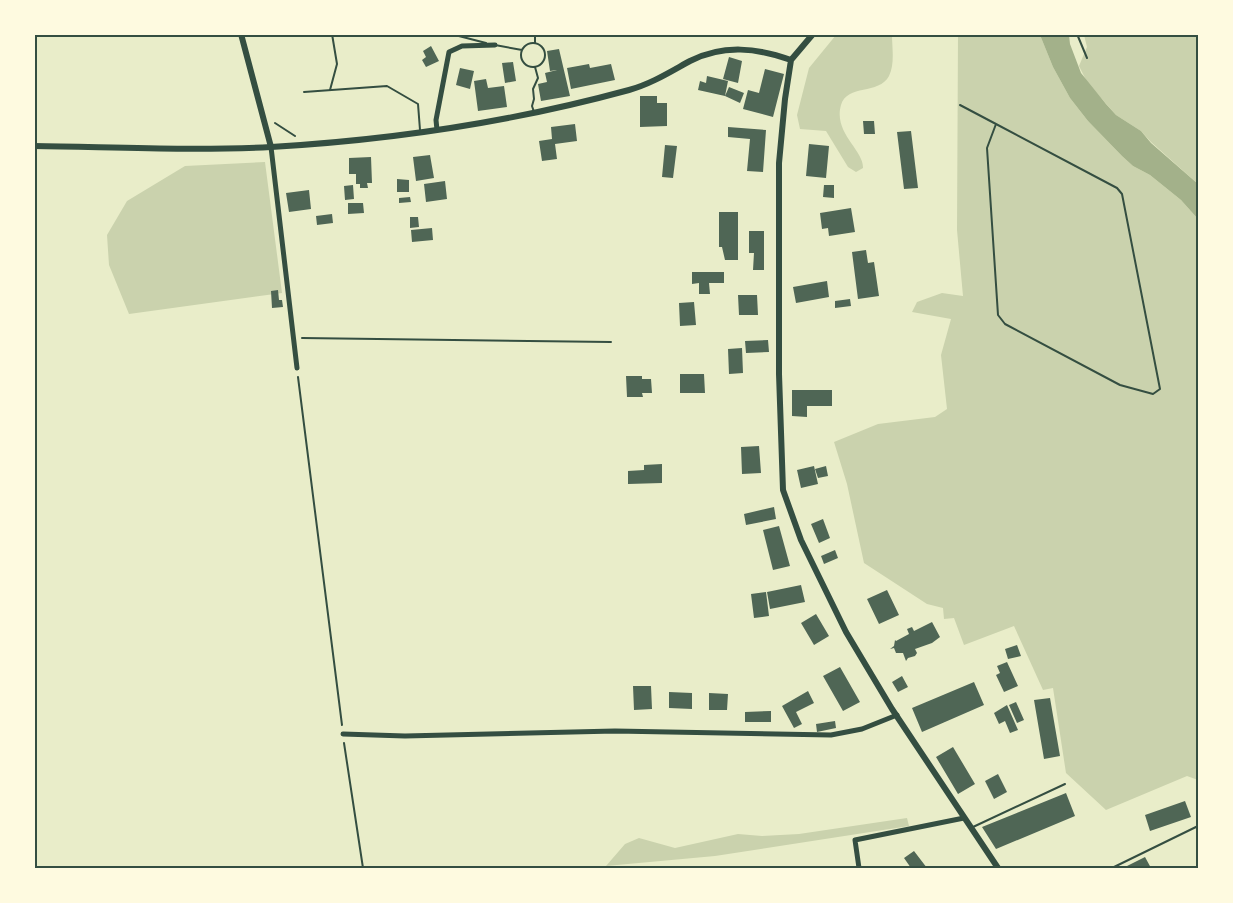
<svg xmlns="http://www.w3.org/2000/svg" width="1233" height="903" font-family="'Public Sans',sans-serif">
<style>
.green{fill:#cad2ad}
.water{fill:#a3b18a}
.building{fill:#4f6655}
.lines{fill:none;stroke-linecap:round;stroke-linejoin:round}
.path{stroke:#344e41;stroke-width:2}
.service{stroke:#344e41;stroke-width:2}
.minor{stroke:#344e41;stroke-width:5}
.tertiary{stroke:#344e41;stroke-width:6}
.neatline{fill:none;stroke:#344e41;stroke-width:2}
</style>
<rect width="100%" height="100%" fill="#e9edc9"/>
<path class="green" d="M836,35h56c0,12 3,29 -3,41 -10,19 -42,8 -48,29 -8,28 23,45 22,63l-7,4 -8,-5 -22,-36 -26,-2 -3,-14 12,-47z
M958,35h82l13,32 17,31 18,23 34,35 11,10 17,9 31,25 17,19v561l-11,-4 -81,34 -40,-37 -13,-85 -10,2 -29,-64 -50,19 -10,-27 -10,1 -1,-11 -16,-4 -63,-41 -17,-79 -13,-42 44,-18 57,-7 12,-8 -6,-54 10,-36 -39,-7 5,-10 25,-9 21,3 -6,-66z
M1084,35h114v149l-47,-42 -10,-11 -25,-16 -29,-33 -8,-16 8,-19z
M265,162l17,131 -153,21 -20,-49 -2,-30 20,-34 58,-35z
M907,818l2,8 -194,30 -109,10 19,-22 14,-6 36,10 63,-14 24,2 37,-2z"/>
<path class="water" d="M1040,35h29l1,9 11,29 25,31 10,11 25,16 10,12 47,41v35l-17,-19 -31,-25 -17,-9 -11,-10 -34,-35 -18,-23 -17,-31z"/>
<path class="building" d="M431,46l8,15 -13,6 -4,-7 4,-3 -3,-6z
M559,49l11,47 -29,5 -3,-17 9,-2 -2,-9 12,-3 -7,1 -3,-20z
M729,57l13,4 -4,22 -15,-4z
M513,62l3,19 -11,2 -3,-20z
M589,64l1,4 21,-4 4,16 -44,9 -4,-21z
M460,68l14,3 -4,18 -14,-4z
M765,69l19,5 -11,43 -30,-8 5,-19 11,3z
M707,76l21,5 -3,15 4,-9 15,6 -4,10 -15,-7 -27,-6 2,-9 6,2z
M486,79l2,9 16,-2 3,21 -29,4 -4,-30z
M640,96h17v7h10v23l-27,1z
M863,121h11l1,13h-11z
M575,124l2,17 -22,3 2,15 -15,2 -3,-20 13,-2 -1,-12z
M728,127l38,3 -3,42 -16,-1 3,-32 -22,-2z
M911,131l7,57 -14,1 -7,-57z
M809,144l20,2 -3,32 -20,-2z
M665,145l12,1 -4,32 -11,-1z
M430,155l4,23 -18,3 -3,-24z
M371,157l1,26h-5l1,5h-8v-4h-4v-10h-7v-16z
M397,179l12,1v12h-12z
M445,181l2,18 -21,3 -2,-18z
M353,185l1,14 -9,1 -1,-14z
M824,185h10v13l-11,-1z
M309,190l2,19 -22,3 -3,-19z
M410,197l1,5 -12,1v-5z
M348,203h15l1,10 -16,1z
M851,208l4,24 -26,4 -1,-8 -6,1 -2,-16z
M719,212h19v48h-13l-3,-13h-3z
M332,214l1,9 -16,2 -1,-9z
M410,217h8l1,10 -9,1z
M432,228l1,12 -21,2 -1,-12z
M749,231h15v39h-11l1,-17h-5z
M866,250l2,13 6,-1 5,34 -21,3 -6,-47z
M692,272h32v11h-15l1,11h-11v-11l-7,1z
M827,281l2,16 -33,6 -3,-16z
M278,290l1,10h3l1,7 -11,1 -1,-17z
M738,295h19l1,20h-19z
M850,299l1,7 -16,2v-7z
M694,302l2,23 -16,1 -1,-23z
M768,340l1,12 -23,1 -1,-12z
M742,348l1,25 -14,1 -1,-25z
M680,374h24l1,19h-25z
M626,376h16v3h9l1,14h-10l1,4h-16z
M792,390h40v16h-25v11l-15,-1z
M759,446l2,27 -19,1 -1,-27z
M662,464v19l-34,1v-13l16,-1v-5z
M814,466l4,18 -17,4 -4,-18z
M826,466l2,10 -10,2 -3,-9z
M774,507l2,12 -30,6 -2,-11z
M823,519l7,19 -11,5 -8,-19z
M779,526l11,40 -17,4 -10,-40z
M835,550l3,8 -14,6 -3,-8z
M801,585l4,17 -35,7 -3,-17z
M887,590l12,25 -20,9 -12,-25z
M766,592l3,24 -15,2 -3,-24z
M816,614l13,22 -15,9 -13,-22z
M932,622l8,15 -8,6 -17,6 2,4 -2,3 -7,2 -2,3 -3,-8h-7l-2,-5 -4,1 4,-3 1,-6 1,1 13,-7 -2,-5 5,-2 2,4z
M1017,645l4,11 -13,3 -3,-10z
M1007,662l11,24 -14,6 -8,-17 4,-2 -3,-7z
M840,667l20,35 -17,9 -20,-35z
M902,676l6,11 -10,5 -6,-10z
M974,682l10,23 -62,27 -10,-24z
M633,686h18l1,23 -18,1z
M808,691l6,12 -18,9 6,12 -8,4 -12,-22z
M669,692l23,1v16l-23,-1z
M709,693l19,1 -1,16h-18z
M1050,698l10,58 -16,3 -10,-59z
M1016,702l8,18 -7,3 -8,-18z
M1007,705l11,25 -8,3 -5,-12 -6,3 -5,-11z
M771,711v11h-26v-10z
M835,721l1,7 -19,4 -1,-8z
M953,747l22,37 -17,10 -22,-37z
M998,774l9,18 -13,7 -9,-18z
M1066,793l9,23 -79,33 -14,-22z
M1185,801l6,16 -41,14 -5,-16z
M914,851l13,17h-16l-7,-10z
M1145,857l6,11h-28z"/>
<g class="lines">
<path class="path" d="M1077,34l10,24
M960,105l36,19 -9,24 11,167 7,9 115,61 33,9 7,-5 -38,-195 -5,-6 -121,-64
M275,123l20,13
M302,338l309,4
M298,377l44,348
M344,743l19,125"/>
<path class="service" d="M451,34l35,9
M535,43v-9
M521 55a12 12 0 1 1 24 0a12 12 0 1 1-24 0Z
M495,45l27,5
M330,90l7,-26 -5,-30
M304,92l83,-6 31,18 2,26
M534,112l-2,-6 2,-7 -1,-10 5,-11 -3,-11
M973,827l92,-43
M1112,868l86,-42"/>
<path class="minor" d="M437,130l-1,-10 13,-68 13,-6 33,-1
M271,147l26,221
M343,734l62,2 210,-5 216,4 31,-6 35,-14
M859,868l-4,-28 109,-22"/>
<path class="tertiary" d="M241,34l30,113
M813,34l-22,26 -6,39 -6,64v211l4,116 18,50 45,92 46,77 106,159
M34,146c79,1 158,5 237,1 121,-7 241,-25 358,-57 22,-6 41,-18 61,-29 34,-17 67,-13 101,-1"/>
</g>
<rect width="1233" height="903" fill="none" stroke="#fefae0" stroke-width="72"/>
<rect x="36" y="36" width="1161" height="831" class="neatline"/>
</svg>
